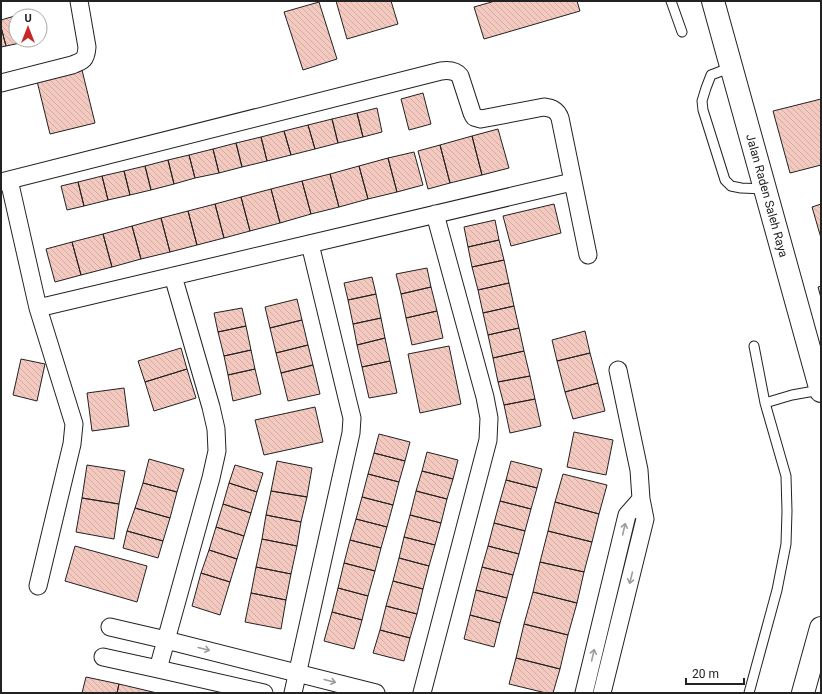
<svg xmlns="http://www.w3.org/2000/svg" width="822" height="694" font-family="Roboto,sans-serif">
<style>
.building{fill:url(#building-back-hatch);stroke:#222}
.lines{fill:none;stroke-linecap:round;stroke-linejoin:round}
.lane-casing{stroke:#222;stroke-width:11}
.street-casing{stroke:#222;stroke-width:19}
.secondary-casing{stroke:#222;stroke-width:24}
.lane{stroke:#fff;stroke-width:9}
.street{stroke:#fff;stroke-width:17}
.secondary{stroke:#fff;stroke-width:22}
.oneway{stroke:#9c9c9c}
.labels{text-anchor:middle;stroke-width:3;stroke-linejoin:round;paint-order:stroke}
.street-label{font-size:12px;fill:#222;stroke:#fff}
</style>
<defs>
<pattern id="building-back-hatch" width="6" height="6" patternUnits="userSpaceOnUse"><rect width="6" height="6" fill="#f3c9c0"/><path d="M-1 5l2 2M0 0l6 6M5-1l2 2" fill="none" stroke="#d0aca5"/></pattern>
</defs>
<rect width="100%" height="100%" fill="#fff"/>
<path class="building" d="M336,1h55l7,23 -51,15z
M495,1h82l3,10 -96,28 -10,-32z
M319,2l18,57 -34,11 -19,-58z
M18,15v1h-2v24h8l1,2 -19,4 -5,-19v-7z
M1,27l5,19 -5,1z
M81,66l14,57 -45,11 -14,-57z
M423,93l8,31 -22,6 -8,-31z
M821,99v66l-31,8 -17,-62z
M377,108l5,24 -19,5 -6,-24z
M357,113l6,24 -25,6 -6,-24z
M332,119l6,24 -23,6 -7,-24z
M308,125l7,24 -24,6 -7,-24z
M498,129l11,39 -27,7 -10,-39z
M284,131l7,24 -24,6 -6,-24z
M472,136l10,39 -32,8 -10,-38z
M261,137l6,24 -25,6 -6,-24z
M236,143l6,24 -23,6 -6,-24z
M440,145l10,38 -22,6 -10,-38z
M213,149l6,24 -24,5 -6,-23z
M414,152l9,33 -26,7 -9,-34z
M189,155l6,23 -21,6 -6,-24z
M388,158l9,34 -29,7 -9,-33z
M168,160l6,24 -23,6 -6,-24z
M145,166l6,24 -21,5 -6,-24z
M359,166l9,33 -29,8 -9,-33z
M124,171l6,24 -22,5 -6,-24z
M330,174l9,33 -28,7 -9,-33z
M102,176l6,24 -24,6 -6,-24z
M302,181l9,33 -31,9 -9,-34z
M78,182l6,24 -17,4 -6,-24z
M271,189l9,34 -30,8 -9,-34z
M241,197l9,34 -26,7 -9,-34z
M215,204l9,34 -27,7 -9,-34z
M554,204l7,29 -50,13 -8,-30z
M821,204v34l-9,-31z
M188,211l9,34 -27,7 -9,-34z
M161,218l9,34 -29,7 -9,-33z
M495,220l4,20 -31,7 -4,-20z
M132,226l9,33 -29,8 -9,-33z
M103,234l9,33 -31,8 -9,-33z
M499,240l5,20 -32,7 -4,-20z
M72,242l9,33 -26,7 -9,-33z
M504,260l5,23 -31,7 -6,-23z
M427,268l4,19 -30,7 -5,-20z
M372,277l4,17 -28,6 -4,-17z
M509,283l5,23 -31,7 -5,-23z
M821,286v12l-3,-11z
M431,287l6,24 -31,7 -5,-24z
M376,294l5,24 -28,6 -5,-24z
M297,299l5,21 -32,8 -5,-21z
M514,306l5,22 -31,7 -5,-22z
M242,308l4,18 -28,6 -4,-19z
M437,311l6,27 -31,7 -6,-27z
M381,318l4,20 -28,7 -4,-21z
M302,320l6,25 -32,8 -6,-25z
M246,326l5,24 -27,6 -6,-24z
M519,328l5,23 -31,7 -5,-23z
M585,331l5,22 -33,8 -5,-21z
M385,338l5,23 -28,6 -5,-22z
M308,345l5,20 -32,8 -5,-20z
M449,346l12,58 -41,9 -12,-59z
M181,348l6,21 -42,13 -7,-21z
M251,350l4,19 -27,6 -4,-19z
M524,351l6,25 -32,6 -5,-24z
M590,353l8,30 -33,9 -8,-31z
M21,359l24,5 -8,37 -24,-6z
M390,361l7,32 -28,5 -7,-31z
M313,365l7,29 -32,7 -7,-28z
M187,369l9,29 -42,13 -9,-29z
M255,369l6,25 -28,7 -5,-26z
M530,376l5,23 -31,6 -6,-23z
M598,383l7,28 -32,8 -8,-27z
M124,388l5,38 -37,5 -5,-38z
M535,399l6,27 -31,7 -6,-28z
M315,407l8,35 -59,13 -9,-35z
M574,432l39,8 -7,35 -39,-8z
M379,434l31,8 -5,19 -31,-8z
M427,452l31,8 -5,19 -31,-8z
M374,453l31,8 -6,21 -31,-8z
M149,459l35,10 -7,23 -34,-9z
M277,461l35,7 -5,29 -36,-6z
M511,461l31,8 -5,19 -31,-8z
M87,465l38,6 -6,33 -37,-6z
M235,465l28,8 -6,19 -28,-9z
M422,471l31,8 -6,20 -31,-8z
M368,474l31,8 -6,23 -31,-8z
M563,474l44,11 -8,29 -44,-12z
M506,480l31,8 -6,21 -31,-8z
M143,483l34,9 -7,26 -35,-10z
M229,483l28,9 -6,21 -28,-9z
M271,491l36,6 -6,25 -35,-7z
M416,491l31,8 -6,24 -31,-8z
M362,497l31,8 -6,22 -31,-8z
M82,498l37,6 -5,35 -38,-7z
M500,501l31,8 -6,22 -31,-8z
M555,502l44,12 -7,28 -44,-11z
M223,504l28,9 -7,23 -28,-9z
M135,508l35,10 -7,23 -36,-10z
M266,515l35,7 -4,24 -35,-7z
M410,515l31,8 -6,22 -31,-8z
M356,519l31,8 -6,21 -31,-8z
M494,523l31,8 -6,23 -31,-8z
M216,527l28,9 -7,23 -28,-9z
M127,531l36,10 -5,17 -35,-10z
M548,531l44,11 -8,30 -44,-10z
M404,537l31,8 -6,21 -30,-8z
M262,539l35,7 -6,28 -35,-7z
M350,540l31,8 -6,23 -31,-8z
M75,546l72,20 -10,36 -72,-21z
M488,546l31,8 -6,21 -31,-8z
M209,550l28,9 -7,23 -29,-9z
M399,558l30,8 -6,23 -30,-8z
M540,562l44,10 -7,31 -44,-11z
M344,563l31,8 -7,25 -30,-8z
M256,567l35,7 -5,26 -35,-7z
M482,567l31,8 -6,23 -31,-8z
M201,573l29,9 -10,33 -28,-9z
M393,581l30,8 -6,25 -31,-8z
M338,588l30,8 -6,24 -30,-8z
M476,590l31,8 -7,25 -30,-8z
M533,592l44,11 -9,32 -44,-11z
M251,593l35,7 -5,29 -36,-7z
M386,606l31,8 -7,24 -30,-8z
M332,612l30,8 -8,29 -30,-8z
M470,615l30,8 -6,24 -30,-8z
M524,624l44,11 -8,34 -44,-11z
M380,630l30,8 -6,23 -31,-8z
M516,658l44,11 -7,24h-7l-37,-9z
M86,677l33,7 -2,9h-35z
M119,684l38,9h-40z"/>
<g class="lines">
<defs>
<path id="lane" d="M671,1l11,31
M732,67l-21,8 -5,13 -4,13 1,9 22,70 6,6 10,2 24,1
M765,403l27,-8 28,-5
M749,693l28,-103 9,-46 1,-33 -1,-35 -21,-73 -11,-57"/>
<path id="street" d="M1,83l71,-18c11,-4 14,-5 15,-18l-8,-46
M9,180l29,128 36,116 -2,20 -34,142
M1,182l440,-111c7,-1 14,-1 19,5l12,37 2,4 7,2 63,-12c8,1 13,3 16,11l28,137
M173,276l38,131 5,22 1,22 -6,27 -53,191 106,24
M38,308l534,-126
M110,627l56,13 210,53
M103,657l55,12
M293,693l58,-260 1,-15 -3,-12 -39,-162
M422,693l66,-253 1,-22 -4,-21 -50,-183
M584,693l43,-178 14,-16
M602,693l43,-174 -4,-20 -2,-29 -21,-100"/>
<g id="secondary">
<path id="s1" d="M713,1l108,390"/>
<path d="M803,693l18,-65"/>
</g>
</defs>
<use href="#lane" class="lane-casing"/>
<use href="#street" class="street-casing"/>
<use href="#secondary" class="secondary-casing"/>
<use href="#lane" class="lane"/>
<use href="#street" class="street"/>
<use href="#secondary" class="secondary"/>
</g>
<defs><path id="oneway-shaft" d="M-6 0H5M1.5-3L5.5 0L1.5 3" fill="none" stroke-width="1.6" stroke-linecap="round" stroke-linejoin="round"/></defs>
<g class="oneway">
<use href="#oneway-shaft" transform="translate(624 529) rotate(-77)"/>
<use href="#oneway-shaft" transform="translate(631 578) rotate(104)"/>
<use href="#oneway-shaft" transform="translate(204 649) rotate(14)"/>
<use href="#oneway-shaft" transform="translate(593 655) rotate(-77)"/>
<use href="#oneway-shaft" transform="translate(330 681) rotate(14)"/>
</g>
<g class="labels">
<g class="street-label">
<text dy="4" stroke="none"><textPath href="#s1" startOffset="202">Jalan Raden Saleh Raya</textPath></text>
</g>
</g>
<rect width="822" height="694" fill="none" stroke="#222222" stroke-width="4"/>
<g transform="translate(28 28)"><circle r="19" fill="#ffffff" stroke="#a7a7a7"/>
<path d="M0-3L7 15L0 10L-7 15Z" fill="#c62828"/>
<text y="-6" font-size="11" font-weight="bold" text-anchor="middle" fill="#222222">U</text>
</g>
<path d="M686 678v6h58v-6" fill="none" stroke="#222222" stroke-width="2"/>
<text x="692" y="678" font-size="12" fill="#222222" stroke="#ffffff" stroke-width="3" paint-order="stroke">20 m</text>
</svg>
